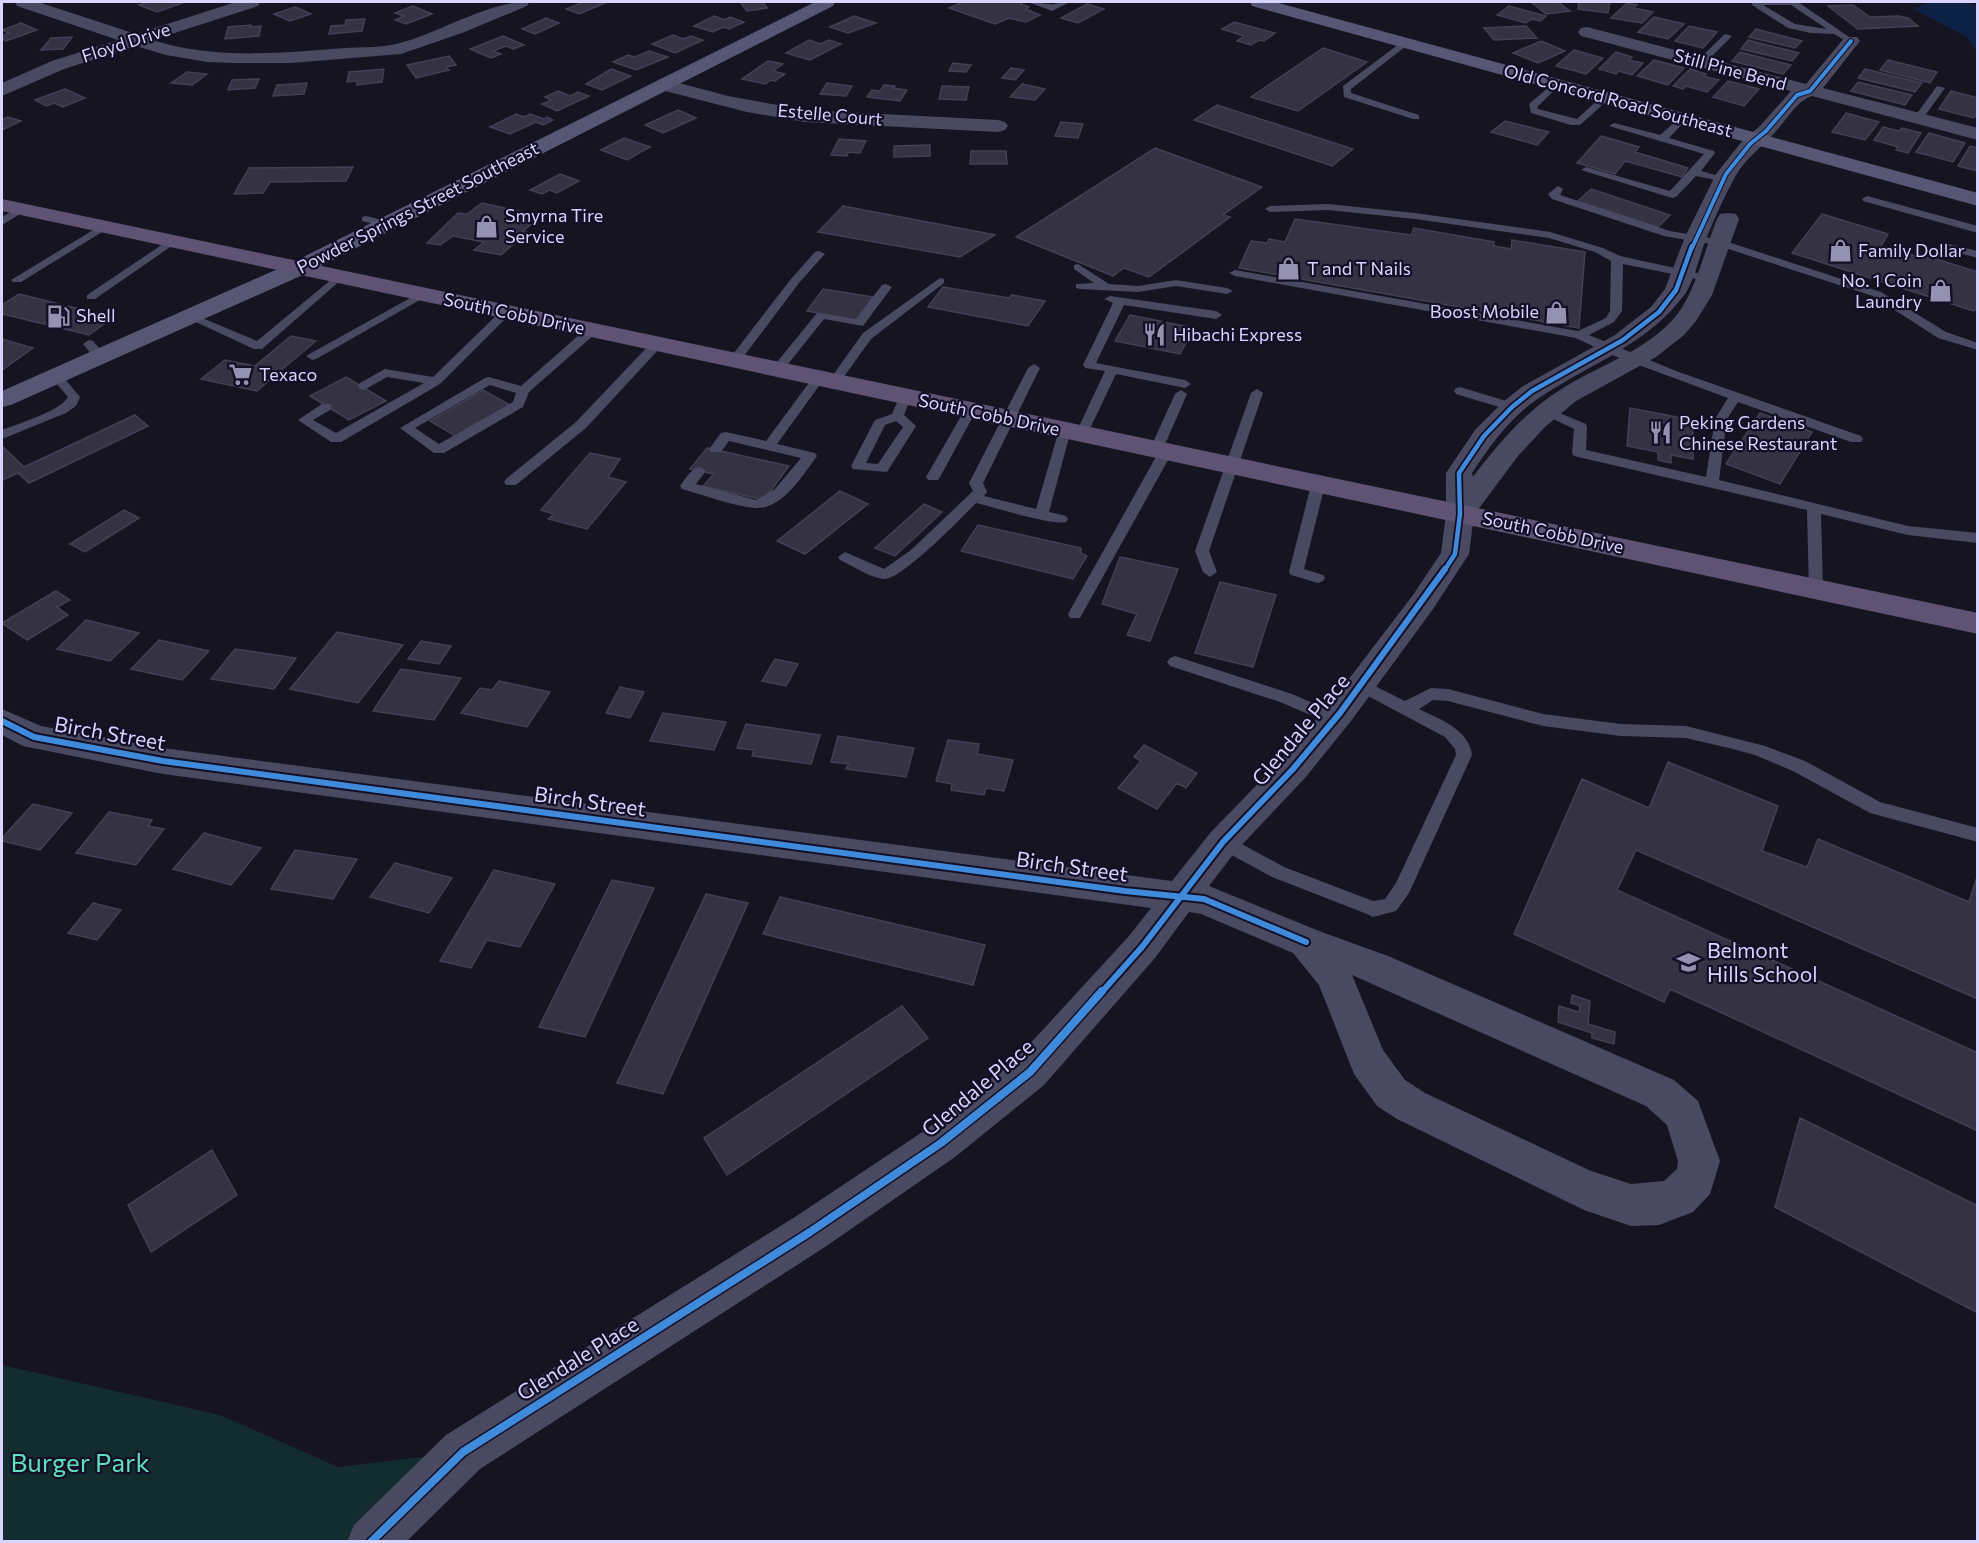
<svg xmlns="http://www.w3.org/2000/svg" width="1979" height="1543" font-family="Commissioner,sans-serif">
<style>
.green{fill:#132c2d}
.water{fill:#0d2144}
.building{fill:#343243;stroke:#433f54;stroke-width:1.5}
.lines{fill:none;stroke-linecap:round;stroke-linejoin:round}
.lane{fill:#4a4962;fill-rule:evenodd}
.street{fill:#4a4962;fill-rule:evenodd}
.secondary{fill:#575674;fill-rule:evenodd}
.primary{fill:#5e5373;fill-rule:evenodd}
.cycleway-far3-casing{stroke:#130f26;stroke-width:6}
.cycleway-far2-casing{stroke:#130f26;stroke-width:8}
.cycleway-far1-casing{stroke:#130f26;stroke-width:10}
.cycleway-casing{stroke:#130f26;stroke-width:11}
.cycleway-far3{stroke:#408adc;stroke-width:4}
.cycleway-far2{stroke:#408adc;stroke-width:4.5}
.cycleway-far1{stroke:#408adc;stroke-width:6}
.cycleway{stroke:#408adc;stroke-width:8}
.labels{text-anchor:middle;stroke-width:4.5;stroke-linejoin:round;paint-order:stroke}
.far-street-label{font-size:18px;fill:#d9d4ff;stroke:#130f26}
.far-poi-label{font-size:18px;fill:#d9d4ff;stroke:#130f26;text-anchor:start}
.street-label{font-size:21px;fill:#d9d4ff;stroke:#130f26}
.poi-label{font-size:21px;fill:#d9d4ff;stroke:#130f26;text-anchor:start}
.near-park-label{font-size:26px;fill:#5fe0c0;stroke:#130f26}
</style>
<rect width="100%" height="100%" fill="#161421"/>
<path class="green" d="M2,1365l218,50 118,52 125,-15 -92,89 -369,1z"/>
<path class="water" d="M1931,2h34l12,4v45l-10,-14 -54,-28z"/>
<path class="building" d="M148,2h37l-28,10 -18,-7z
M584,2h18l3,1 -26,11 -13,-5z
M740,2h23l4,6 -20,3z
M963,2h61l-4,2 9,3 -3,2 14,6 -14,7 -17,-4 -14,6 -46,-16z
M1531,2h27l12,9 -24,3z
M1579,2h31l-2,11 -30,-4z
M1627,3l10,2 -3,3 19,4 -11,11 -31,-5z
M1087,4l17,5 -26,14 -17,-5z
M1853,5l17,12 28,-1 10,2 10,8 -60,3 -30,-23z
M413,6l19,8 -26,10 -11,-4 9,-4 -9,-3z
M1509,6l37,10 -6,5 -8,-2 -6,4 -29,-8z
M295,7l16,7 -21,7 -16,-7z
M714,16l11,4 5,-3 14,5 -15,7 -6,-2 -10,5 -19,-6z
M854,16l22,7 -28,10 -18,-6z
M1654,17l30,7 -16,15 -30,-7z
M546,18l13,5 -24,11 -13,-5z
M365,19l-3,12 -33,3 2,-8 14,-1 1,-5z
M1234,22l41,11 -11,8 -5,-1 -8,5 -14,-4 7,-5 -22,-7z
M21,23l16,7 -31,11 -4,-2v-3l7,-3 -7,-3z
M251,25l-1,2 11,-1 -2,10 -34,3 3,-12z
M1526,26l11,12 -43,2 -10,-12z
M1689,26l28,6 -14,16 -28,-7z
M1756,29l46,12 -7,7 -46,-11z
M673,35l10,4 8,-3 12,4 -28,13 -23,-9z
M503,36l21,9 -11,4 -7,-3 -13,5 8,3 -10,4 -21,-9z
M72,37l-9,12 -22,1 10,-12z
M809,40l12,4 8,-4 12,4 -31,16 -24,-7z
M1748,40l51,13 -7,8 -51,-12z
M1541,41l24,10 -27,12 -25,-10z
M1323,48l44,14 -69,49 -47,-14z
M1574,50l29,8 -17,16 -30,-8z
M649,51l19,6 -32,13 -23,-8 15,-7 7,2z
M1616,52l16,5 -3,3 14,3 -11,12 -13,-4 -3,3 -17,-5z
M1740,52l51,13 -8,9 -51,-13z
M449,56l7,9 -10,2 3,3 -33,8 -9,-13z
M1654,60l30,8 -16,17 -31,-9z
M1888,60l49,12 -7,11 -50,-13z
M768,61l15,3 -10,7 12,3 -10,7 -4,-1 -6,4 -23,-5z
M953,63l18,2 -5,7 -17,-1z
M1011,68l13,2 -9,10 -13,-2z
M384,69l-2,13 -25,3v-4l-10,1 2,-10z
M611,69l20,7 -29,14 -16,-6z
M1690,69l16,5 -3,2 16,4 -12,12 -21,-6 -3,3 -10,-3z
M1865,69l57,14 -7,9 -57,-14z
M187,72l20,2 -15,11 -21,-2z
M259,79l-4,9 -27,2 4,-10z
M1728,81l31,8 -15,17 -31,-9z
M1858,82l54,13 -7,10 -54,-14z
M307,83l-3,11 -31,2 4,-11z
M827,83l25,3 -6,10 -26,-2z
M1022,84l23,5 -10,11 -25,-3z
M884,85l11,1 -2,2 14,2 -7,11 -33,-4 5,-7 8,1z
M942,86l27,1 -3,13 -27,-1z
M65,89l20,9 -22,9 -9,-4 -8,3 -11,-6z
M558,91l12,5 8,-4 11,4 -32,15 -15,-7 10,-4 -7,-3z
M1951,91l27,7v13l-4,7 -35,-9z
M1217,105l136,44 -21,17 -138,-46z
M678,110l18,8 -33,15 -18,-8z
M1846,113l33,9 -14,18 -33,-8z
M516,114l8,3 6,-3 14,5 3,-2 6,3 -10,5 -7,-3 -26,12 -20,-7z
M7,117l14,4 -19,9v-10z
M1505,121l44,11 -12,13 -46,-13z
M1061,122l22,2 -5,14 -23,-2z
M1883,127l16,4 3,-3 19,5 -13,20 -12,-3 2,-3 -24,-7z
M1929,133l36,10 -12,19 -37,-10z
M1601,136l38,11 -4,5 53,16 -6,9 -57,-16 -10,13 -38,-11z
M624,138l26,9 -23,13 -26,-10z
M839,139l27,2 -6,12 -12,-1 -1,4 -16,-1z
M930,145v11l-36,1v-11z
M1970,146l8,2v23l-20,-5z
M1155,148l107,39 -39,28 7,2 -81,60 -25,-9 -11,8 -97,-39z
M971,151h35l1,13h-37z
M353,167l-7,14 -76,1 -7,11 -29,1 15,-26z
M560,174l19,7 -22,12 -8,-3 -7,4 -12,-4z
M1591,189l79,26 -12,12 -80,-26z
M482,203l59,13 -19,16h5l-26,23 -27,-5 10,-8 -31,-6 -13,9 -13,-2 31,-30 9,1z
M843,206l152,29 -35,22 -142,-25z
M1822,214l66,20 -7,12 34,10 2,-3 61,19v33l-4,6 -182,-58z
M1295,219l116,16 3,-7 80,14v4l17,3 1,-9 73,12 -6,76 -340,-60 12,-27 16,2 2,-4 16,3z
M943,287l66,11 3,-3 33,6 -17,25 -100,-19z
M823,289l50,8 -17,23 -49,-9z
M19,294l94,23 -24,18 -87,-21v-9z
M1130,315l64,13 -14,26 -65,-13z
M291,336l25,5 -36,30 -25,-5z
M2,339l31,9 -31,22z
M225,360l55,11 -23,20 -56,-12z
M346,377l40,24 -37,19 -39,-24z
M483,390l27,15 -53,32 -27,-16z
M1630,408l63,12v39l-22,-4v8l-13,-3v-8l-31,-6z
M1760,413l52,19 -32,52 -54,-20z
M135,415l13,11 -119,57 -11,-10 -16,7v-34l22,21z
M707,448l82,18 -25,34 -61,-14 11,-12 -24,-5z
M590,453l30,6 -12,18 18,5 -39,47 -39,-10 6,-5 -13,-4z
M840,491l28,13 -63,50 -28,-13z
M924,504l18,8 -47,44 -20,-8z
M124,510l15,8 -54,34 -15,-8z
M978,525l103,23v5l6,3 -14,23 -112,-28z
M1120,557l58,12 -28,72 -23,-6 10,-21 -35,-10z
M1220,582l56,13 -23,72 -58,-14z
M56,591l14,9 -13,7 11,8 -41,25 -25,-17z
M86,620l53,13 -29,28 -53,-12z
M337,632l66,13 -45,58 -68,-14z
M159,640l50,11 -27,29 -51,-11z
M421,641l30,5 -12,18 -31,-5z
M235,649l61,9 -22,31 -63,-10z
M775,659l23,5 -12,22 -24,-5z
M401,669l60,9 -27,42 -61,-9z
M499,681l51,11 -23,35 -66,-14 19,-25 12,2z
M620,687l24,5 -14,26 -24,-5z
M663,713l63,9 -12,28 -64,-9z
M746,724l74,11 -9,29 -59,-8 2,-6 -17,-2z
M838,736l76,12 -8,29 -60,-8 3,-5 -18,-2z
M948,740l31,4 -2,10 36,6 -9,31 -18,-3 -2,7 -33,-5 1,-6 -16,-3z
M1144,745l53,28 -11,15 -9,-5 -20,26 -39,-21 23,-27 -7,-4z
M1668,762l110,44 -16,45 45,16 11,-28 151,63 9,-28v125l-342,-149 -19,40 361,163v78l-308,-142 -6,13 -150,-68 68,-155 67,29z
M33,804l39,9 -32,37 -38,-9v-3z
M109,812l43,8 -4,6 16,3 -28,36 -60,-12z
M204,833l57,15 -30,37 -58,-16z
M295,850l62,9 -24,40 -62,-10z
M395,863l57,15 -23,35 -59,-16z
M494,870l61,14 -35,63 -33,-7 -16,28 -31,-7z
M612,880l42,8 -69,149 -46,-10z
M706,894l42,9 -85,191 -46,-11z
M780,897l205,48 -12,40 -210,-51z
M93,903l28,7 -24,30 -29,-7z
M1572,995l18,6 -2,23 27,8 -1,12 -22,-6v-5l-34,-11 1,-16 20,6 1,-6 -9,-3z
M902,1006l26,32 -201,137 -23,-37z
M1800,1118l178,88v107l-203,-106z
M212,1150l25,45 -86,57 -23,-47z"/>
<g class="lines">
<path class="lane" d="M1028,2c8,-1 13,2 21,2 7,1 14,-3 21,-2l-18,9z
M1752,2h46l57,39 -4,3 -17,-10 -23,-1 -23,-5 -36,-23zM1763,5h28l36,24 -32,-5z
M1725,34l7,2 -28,28h-6v-4z
M1403,41l7,2 -59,46v4l68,22v4h-6l-69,-22 -1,-11z
M1556,81l5,3 -24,23 1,2 39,10 25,-23 8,2 -30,27h-9l-40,-12 -2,-9z
M1937,86l8,2 -24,33h-6l-2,-2z
M1682,116l5,3 -18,19 45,13 1,2 -14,18 25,7v4l-30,-6 -20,21 -4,1 -91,-28 5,-3 84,24 34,-37 -95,-28 5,-3 46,12z
M1558,186l5,3 -3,6 110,36 52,9 159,52 65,40 32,11v7l-40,-12 -65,-42 -157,-51 -52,-9 -112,-37 -4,-5z
M1867,196l111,30v7l-115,-32 -1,-2z
M1328,204l87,9 135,19 53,16 17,8 91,20v4l-4,1 -84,-17 -1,47 -8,11 -25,13 87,36 185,65 2,3 -2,3h-10l-113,-40 -11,17 -8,61 189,46 70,7v10l-70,-8 -87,-21 2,76 -7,5 -5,-1 -2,-4 -2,-80 -233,-54 -2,-3 2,-24 -35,-17 1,-3h10l36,15 1,3 -1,23 120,27 9,-58 13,-21 -119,-44 -33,-16 -341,-62 -6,-3 6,-3 343,61 28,-13 4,-7 1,-50 -16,-9 -46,-14 -134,-19 -87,-9 -58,2 -5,-3 5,-3z
M21,206l4,1v4l-23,14v-8z
M366,216l24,6 1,2 -5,3 -24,-6v-4z
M103,224l4,1v4l-86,53h-8l-2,-2z
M172,238l4,1v4l-81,56h-8v-4z
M1944,243l34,8v7l-38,-10 -2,-2z
M819,251l6,3 -2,2 -24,27 -61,81h-8v-6l61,-79 24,-27z
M1078,264l31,20 29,2 38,-6 51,8 6,3 -6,3 -51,-8 -38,6 -58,-3 -4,-1v-4l18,-1 -20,-14v-4z
M338,274l6,3 -2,2 -80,70h-8l-69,-32 6,-4 4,2 62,26z
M940,278l4,1v4l-73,56 -33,46h-8l-2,-3 35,-49z
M886,284l6,3 -29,39 -39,-7 -43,54h-8l-2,-3 2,-3 44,-54 39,6 26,-34z
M421,292l6,3 -2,2 -109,62 -4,1 -6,-4z
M1110,296l106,15 6,4 -6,4 -92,-14 -28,58 89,17 6,4 -6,4 -69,-14 -29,61 -6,4 -6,-4 30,-64 -20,-3 -2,-3 30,-62 -9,-4z
M506,308l6,4 -72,72 -99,58h-10l-33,-22 24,-16h8l2,3 -2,3 -17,10 23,13 88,-50 -37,-6 -23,13 -4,-1 -2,-3 2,-3 25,-14 48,8 69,-67z
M591,327l6,4 -2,3 -66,58 -6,15 -79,46h-10l-34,-25 85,-50 4,-1 32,9 66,-58zM490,385l26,8 -3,9 -74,42 -24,-16z
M89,340l4,1 11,13v6h-8l-13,-16z
M656,341l4,1v6l-74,80 -70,57h-10l-2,-3 2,-3 70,-57 76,-80z
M1034,364l6,4 -57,115 4,9 -3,4 52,13 23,-79 6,-4 5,1 1,3 -22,82 17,4 2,3 -2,3c-14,4 -72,-15 -90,-19 -14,14 -76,79 -93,76 -14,-2 -30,-13 -43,-19l-2,-3 7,-5 39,17 27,-19 62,-59 -4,-8 59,-115z
M56,372l4,1 20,24 -4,9 -10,7 -64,26v-9c15,-6 59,-19 66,-33l-18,-21z
M818,375l6,4 -47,65 38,9 2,3c-14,19 -35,54 -62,52 -23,-2 -51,-13 -73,-19l-2,-3c5,-7 11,-17 19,-19l7,4 -10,13 60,16 19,-11 26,-31 -72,-17 -8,11h-10l-2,-3 12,-16 5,-1 40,9 48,-65z
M1460,387l56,17 2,3 -6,4 -56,-17 -2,-3 2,-3z
M1257,389l6,4 -54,158 8,21 -7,5 -7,-5 -8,-21 56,-158z
M1181,390l6,4 -24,55 7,1 2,3 -92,165h-10l-2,-4 89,-159 -6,-1 -2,-3 26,-57z
M905,394l6,4 -7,17 12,11 -29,46 -34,-3 -2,-3 24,-46 17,-6 7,-16zM896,421l7,6 -25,37 -12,-1 19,-38z
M970,407l6,4 -36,66 -2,3h-10l-2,-3 38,-66z
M1318,481l7,4 -21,84 19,6 2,3 -2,3 -5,2 -27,-8 -2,-3 22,-87z
M1175,656l117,38 48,21 2,4 -2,4 -6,2 -54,-23 -110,-36 -3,-4 3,-4z
M1361,679l44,22 26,-13 17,1 95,25 78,10 65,2 79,20 40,15 75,41 98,26v14l-108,-29 -77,-42 -38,-16 -26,-7 -43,-10 -65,-2 -78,-10 -95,-25 -15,-1 -14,9c20,10 50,20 53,46l-63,138 -13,18 -23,6 -6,-3 -95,-37 -55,-30 -3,-5 3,-5 6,-2 6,2 55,30 89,34 12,-2 11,-16 60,-128 -1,-6 -10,-12 -90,-48 -2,-4 2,-4z"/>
<path class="street" d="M15,2h23l98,32 100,-32h24l-2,4 -105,34c61,20 129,13 192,8 17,-1 38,0 55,-5 39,-10 92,-43 129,-41l-2,4 -65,27 -61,21 -110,9h-57l-27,-1 -41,-7 -30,-9 -72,23 -62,27v-13l50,-22 66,-21 -101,-34z
M1587,27l219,57 39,-47h12l3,4 -37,47 155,40v12l-166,-44c-15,5 -25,23 -35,34 -14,17 -32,28 -42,47 -11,20 -21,42 -29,62 -7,18 -11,40 -21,55 -37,50 -93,69 -143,102 -30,19 -51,48 -70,77l1,4c24,-32 52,-65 87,-87 40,-26 94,-41 121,-81 16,-24 25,-63 36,-90l3,-5 8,-1 8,1 3,5 -27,76 -16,26 -12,14 -28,22 -80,44 -31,26 -27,29 -44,59 -5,39 -36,55 -82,112 -46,57 -70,74 -26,34 110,45 69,25 286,124 24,21 22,60 -10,33 -17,18 -34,13 -28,1 -47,-16 -187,-91 -20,-13 -23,-32 -35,-89 -26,-32 -92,-39 -12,-2 -34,46 -111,127 -89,72 -130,90 -345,222 -74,73h-59l7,-17 92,-90 349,-218 132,-88 89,-70 113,-123 22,-28 -988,-134 -140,-28 -21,-11v-26l39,17 122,22 1009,133 39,-49 70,-72 48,-55 84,-110 28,-42 5,-39v-41l29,-43 28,-28 20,-16 92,-51 36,-28 14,-18 20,-52 31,-63 27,-34 16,-13 32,-36 -210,-55 -3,-4 3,-4zM1352,975l294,131 21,19 11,36 -1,8 -13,12 -33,3 -40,-13 -166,-78 -20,-13 -22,-30z
M667,77l12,6 49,13 77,14 193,10 7,2 3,4 -3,4 -7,2 -193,-10 -58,-10 -82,-21 -7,-8 2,-4z"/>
<path class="secondary" d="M815,2h20l-2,4 -528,268 -294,131 -9,2v-16l287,-127z
M1250,2h25l703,191v13l-726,-200z"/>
<path class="primary" d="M2,199l1976,414v21l-1976,-423z"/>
<defs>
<path id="cycleway-far3" d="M1692,248l34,-74 24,-30 16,-13 31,-36 13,-4 41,-50"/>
<path id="cycleway-far2" d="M1444,571l11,-17 5,-40 -1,-41 25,-37 28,-29 20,-16 91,-51 36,-28 17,-22 16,-44"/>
<path id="cycleway-far1" d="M2,721l32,16 129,24 962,130 79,8 102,43
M1101,993l41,-46 81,-105 70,-73 47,-56 105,-144"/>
<path id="cycleway" d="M371,1542l92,-90 347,-220 131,-89 89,-71 72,-81"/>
</defs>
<use href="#cycleway-far3" class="cycleway-far3-casing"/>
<use href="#cycleway-far2" class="cycleway-far2-casing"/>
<use href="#cycleway-far1" class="cycleway-far1-casing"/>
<use href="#cycleway" class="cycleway-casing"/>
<use href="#cycleway-far3" class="cycleway-far3"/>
<use href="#cycleway-far2" class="cycleway-far2"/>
<use href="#cycleway-far1" class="cycleway-far1"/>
<use href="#cycleway" class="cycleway"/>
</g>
<defs>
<symbol id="shop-bare" viewBox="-9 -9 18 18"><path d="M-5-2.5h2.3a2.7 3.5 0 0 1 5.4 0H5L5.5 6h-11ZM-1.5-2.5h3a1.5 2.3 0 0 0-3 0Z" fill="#9591b1" stroke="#130f26" stroke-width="2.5" paint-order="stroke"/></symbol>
<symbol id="fuel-bare" viewBox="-9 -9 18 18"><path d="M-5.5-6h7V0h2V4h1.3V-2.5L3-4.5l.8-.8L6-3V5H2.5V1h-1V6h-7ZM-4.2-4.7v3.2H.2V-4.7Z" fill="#9591b1" stroke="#130f26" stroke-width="2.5" paint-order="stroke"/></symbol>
<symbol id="restaurant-bare" viewBox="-9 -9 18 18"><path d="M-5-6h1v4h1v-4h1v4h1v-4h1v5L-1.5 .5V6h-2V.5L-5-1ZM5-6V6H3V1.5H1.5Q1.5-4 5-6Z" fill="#9591b1" stroke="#130f26" stroke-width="2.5" paint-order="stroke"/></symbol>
<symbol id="supermarket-bare" viewBox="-9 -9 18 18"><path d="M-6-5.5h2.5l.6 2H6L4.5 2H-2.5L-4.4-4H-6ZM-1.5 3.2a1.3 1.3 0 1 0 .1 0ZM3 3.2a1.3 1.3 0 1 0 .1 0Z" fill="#9591b1" stroke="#130f26" stroke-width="2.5" paint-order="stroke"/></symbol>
<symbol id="school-bare" viewBox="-9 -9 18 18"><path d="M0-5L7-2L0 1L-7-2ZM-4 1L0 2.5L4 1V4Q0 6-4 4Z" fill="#9591b1" stroke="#130f26" stroke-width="2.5" paint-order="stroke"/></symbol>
</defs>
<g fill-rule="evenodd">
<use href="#shop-bare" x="470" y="210" width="33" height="33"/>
<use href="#shop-bare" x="1824" y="234" width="33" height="33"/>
<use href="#shop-bare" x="1272" y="252" width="33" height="33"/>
<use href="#shop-bare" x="1924" y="274" width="33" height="33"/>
<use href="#shop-bare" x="1540" y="296" width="33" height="33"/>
<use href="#fuel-bare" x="42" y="300" width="33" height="33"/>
<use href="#restaurant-bare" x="1138" y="318" width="33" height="33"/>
<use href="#supermarket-bare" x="224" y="358" width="33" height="33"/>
<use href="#restaurant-bare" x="1644" y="416" width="33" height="33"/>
<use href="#school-bare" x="1672" y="946" width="33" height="33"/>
</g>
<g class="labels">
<g class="far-street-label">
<text transform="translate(126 43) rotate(-18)" y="6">Floyd Drive</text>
<text transform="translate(1730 70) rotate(15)" y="6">Still Pine Bend</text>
<text transform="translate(1618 101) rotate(15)" y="6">Old Concord Road Southeast</text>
<text transform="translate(830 115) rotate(5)" y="6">Estelle Court</text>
<text transform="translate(418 208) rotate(-27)" y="6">Powder Springs Street Southeast</text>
<text transform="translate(514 314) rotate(12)" y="6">South Cobb Drive</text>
<text transform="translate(989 415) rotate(12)" y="6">South Cobb Drive</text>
<text transform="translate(1553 533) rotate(12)" y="6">South Cobb Drive</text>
</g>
<g class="far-poi-label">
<text x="505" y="222">Smyrna Tire<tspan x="505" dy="21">Service</tspan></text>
<text x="1858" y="257">Family Dollar</text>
<text x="1307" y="275">T and T Nails</text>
<text x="1922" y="287" text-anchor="end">No. 1 Coin<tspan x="1922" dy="21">Laundry</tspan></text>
<text x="1539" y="318" text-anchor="end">Boost Mobile</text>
<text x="76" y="322">Shell</text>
<text x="1173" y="341">Hibachi Express</text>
<text x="259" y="381">Texaco</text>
<text x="1679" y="429">Peking Gardens<tspan x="1679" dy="21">Chinese Restaurant</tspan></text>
</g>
<g class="street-label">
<text transform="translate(1301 730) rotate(-50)" y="7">Glendale Place</text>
<text transform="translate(110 734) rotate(10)" y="7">Birch Street</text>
<text transform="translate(590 802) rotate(8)" y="7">Birch Street</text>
<text transform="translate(1072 867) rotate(8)" y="7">Birch Street</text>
<text transform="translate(978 1088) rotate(-40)" y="7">Glendale Place</text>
<text transform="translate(578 1359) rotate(-32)" y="7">Glendale Place</text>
</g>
<g class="poi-label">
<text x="1707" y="958">Belmont<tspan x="1707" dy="24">Hills School</tspan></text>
</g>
<g class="near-park-label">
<text x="80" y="1472">Burger Park</text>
</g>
</g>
<rect width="1979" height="1543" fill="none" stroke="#d9d4ff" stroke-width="6"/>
</svg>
